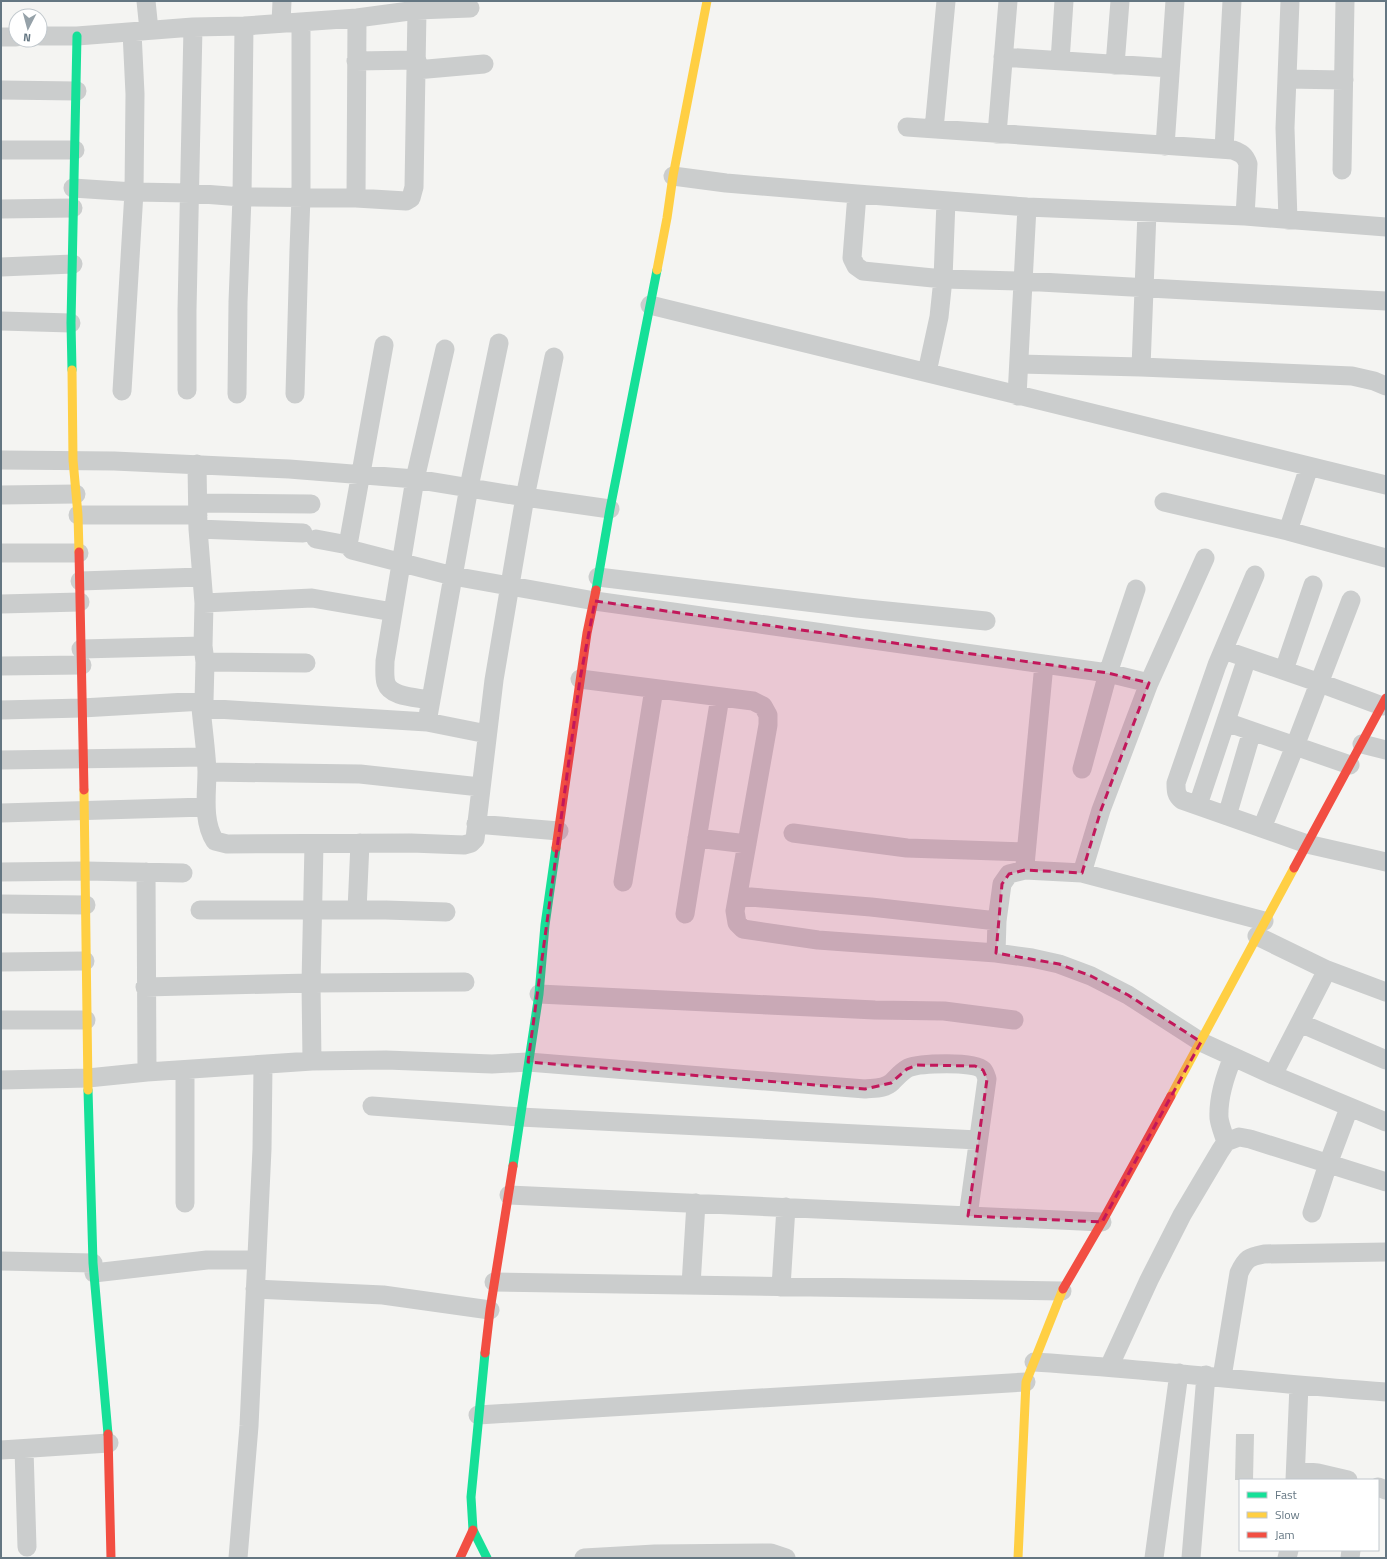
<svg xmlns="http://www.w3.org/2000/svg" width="1387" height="1559" font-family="'Titillium Web',sans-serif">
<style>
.building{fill:#cdcfce}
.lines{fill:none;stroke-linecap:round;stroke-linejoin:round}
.street{stroke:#cbcdcd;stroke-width:19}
.fast{stroke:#16e098;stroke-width:9}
.slow{stroke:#ffcf43;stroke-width:9}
.jam{stroke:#f24e42;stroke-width:9}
.marked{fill:#c2185b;fill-opacity:0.2;stroke:#c2185b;stroke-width:3;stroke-dasharray:8 5;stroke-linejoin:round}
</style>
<rect width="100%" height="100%" fill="#f4f4f2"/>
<path class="building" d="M1236,1434h18l-1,46h-18z"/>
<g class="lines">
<path class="street" d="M146,1l3,29
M281,23l1,-22
M40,36h37l116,-9 51,-1 113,-8 60,-8 53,-2
M1,37h15
M1003,57l167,11
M356,61l61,-1
M1060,61l4,-60
M1115,65l5,-64
M416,70l68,-6
M1287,79l57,1
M1,90l76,1
M907,127l326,23c8,3 12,5 15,14l-3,52
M934,129l12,-128
M997,134l11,-133
M1165,146l10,-145
M1224,149l8,-148
M1,150h74
M1342,170l3,-169
M673,176l53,7 131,11 170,13 218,9 141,11
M73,188l61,4 56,1 52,4 114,1 50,3 5,-3 3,-11 3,-177
M857,194l-5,64 4,8 7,5 80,8 79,2 364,20
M356,198l1,-180
M1,209l72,-1
M1288,220l-3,-92 5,-127
M1,267l72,-3
M650,305c245,60 490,122 736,180
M1,321l70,2
M384,345l-36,200 4,5 101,26 142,25 513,72 41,10
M1019,364l122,3 211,9 22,5 12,5
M1141,367l6,-155
M927,372l12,-55 4,-38 3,-78
M187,390v-80l6,-283
M122,391l12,-199 1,-98 -3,-62
M237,394l1,-92 4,-105 2,-171
M295,394l4,-144 2,-53v-175
M1017,396l10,-189
M1,460l113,1 175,8 126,10 110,18 85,12
M197,464l1,65 6,74 -1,43 2,16 -1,39 -3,7c2,21 5,42 6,63 0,22 -5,50 8,70l12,3 184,-1 53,2 7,-2 4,-4 19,-159 16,-95 15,-88 29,-140
M1,495l75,-1
M1164,502l124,29 98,27
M198,503l113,1
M78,515h120
M198,529l105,4
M1288,531l21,-64
M316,539l32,6
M1,553h78
M1255,575l-38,90 -41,118c0,8 0,12 6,17l125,44 79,18
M598,577l259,31 129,13
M80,581l121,-4
M204,603l108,-5 81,14
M1,604l79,-2
M81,649l122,-3
M1224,650l96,33 62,23
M205,662l101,1
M1,666l81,-1
M1284,670l29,-85
M580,679l173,22 10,5 5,9v10l-33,186 2,12 6,6 75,11 178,13 36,5 27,6 32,12 37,19 73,47 72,33 113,47
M430,700c-13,-3 -39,-2 -44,-17 -2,-7 -1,-15 -1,-22l30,-182 30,-130
M201,708l226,14 60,12
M1,710l81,-2 122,-7
M427,722l42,-235 30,-144
M1226,722l124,43
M1362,744l24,6
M1,760l205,-3
M1082,769l26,-96 28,-84
M207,772l153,2 120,13
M1198,805l49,-147
M1,813l205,-6
M1227,816l25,-85
M476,824l83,7
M1262,828l33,-82 56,-146
M793,833l114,15 119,4
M697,838l50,6
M1025,865l19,-201
M1,872l84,-1 98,2
M146,872l1,200
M1082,873l19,-63 48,-127 56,-125
M623,882l31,-193
M738,896l133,11 126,14
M1,904l85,1
M200,910h186l60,2
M357,910l3,-67
M685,914l35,-217
M1257,936l70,34 59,22
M996,953l1,-32 5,-37 7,-10 16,-4 57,3 182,48
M1,962l84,-1
M145,987l166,-4 154,-1
M539,994l336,16 69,1 70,9
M1,1020h85
M1300,1023l86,37
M312,1061l-1,-78 3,-139
M185,1070v133
M1273,1075l54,-105
M1,1080l87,-2 59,-6 165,-11 74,-1 106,4 36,-2 337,27c9,-1 20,0 27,-7 5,-5 9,-10 16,-14 12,-5 66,-7 75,2 2,2 3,6 4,9l-19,137
M372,1106l148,11 458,23
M1226,1142c-2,-7 -6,-16 -7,-24 -1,-21 6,-42 14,-61
M509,1195l593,27
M1312,1213l16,-49 21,-56
M1,1261l92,2
M94,1273l113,-13h49
M494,1282l568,9
M691,1285l5,-82
M781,1287l5,-80
M255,1289l128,6 107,15
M1034,1362c118,7 234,22 352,30
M1109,1367l40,-87 33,-65 38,-64 6,-9 13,-5 11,2 136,43
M1222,1377l17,-104c7,-15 10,-16 25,-19l122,-2
M478,1415l548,-33
M24,1449l3,98
M1,1450l108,-7
M1296,1471l22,2 30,7
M1295,1480l4,-95
M1378,1487l8,3
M238,1558l11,-132 13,-277 1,-84
M584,1558l71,-4 116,-1 15,5
M1154,1558l25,-185
M1191,1558l15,-183
M1287,1558l2,-8
M1350,1558l1,-8"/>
<path class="fast" d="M72,370l-1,-47 6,-287
M596,590l14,-81 47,-239
M88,1090l5,173 15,171
M513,1166l26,-172 6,-69 11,-77
M485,1353l-14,144 2,33 14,28"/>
<path class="slow" d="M657,270l10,-52 6,-42 34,-175
M72,370l1,90 5,55 1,37
M84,790l4,300
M1171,1096l123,-228
M1018,1558l8,-176 37,-93"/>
<path class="jam" d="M79,552l5,238
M556,848l31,-215 9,-43
M1294,868l92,-170
M1063,1289l39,-67 69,-126
M485,1353l5,-43 23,-144
M108,1434l3,124
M460,1558l13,-28"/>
</g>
<path class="marked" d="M595,601l513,72 41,10 -48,127 -19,63 -57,-3 -16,4 -7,10 -6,69 63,11 32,12 37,19 73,47 -99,180 -134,-6 19,-137 -4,-9 -8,-4 -58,-1 -10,4 -16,14 -26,6 -337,-27 52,-383z"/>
<rect width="1387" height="1559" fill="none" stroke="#647682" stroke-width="4"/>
<rect x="1239" y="1479" width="140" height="72" fill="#ffffff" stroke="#c1c8cd"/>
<rect x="1247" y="1492" width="20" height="6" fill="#16e098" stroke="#c1c8cd"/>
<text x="1275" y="1499" font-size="12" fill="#647682">Fast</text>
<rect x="1247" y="1512" width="20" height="6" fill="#ffcf43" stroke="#c1c8cd"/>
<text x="1275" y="1519" font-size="12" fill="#647682">Slow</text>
<rect x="1247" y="1532" width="20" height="6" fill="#f24e42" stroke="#c1c8cd"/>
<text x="1275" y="1539" font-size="12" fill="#647682">Jam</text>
<g transform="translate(28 28) rotate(186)"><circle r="19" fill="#ffffff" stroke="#c1c8cd"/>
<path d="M0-3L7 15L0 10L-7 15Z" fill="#96a2a9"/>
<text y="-6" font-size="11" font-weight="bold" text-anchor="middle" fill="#647682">N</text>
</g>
</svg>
